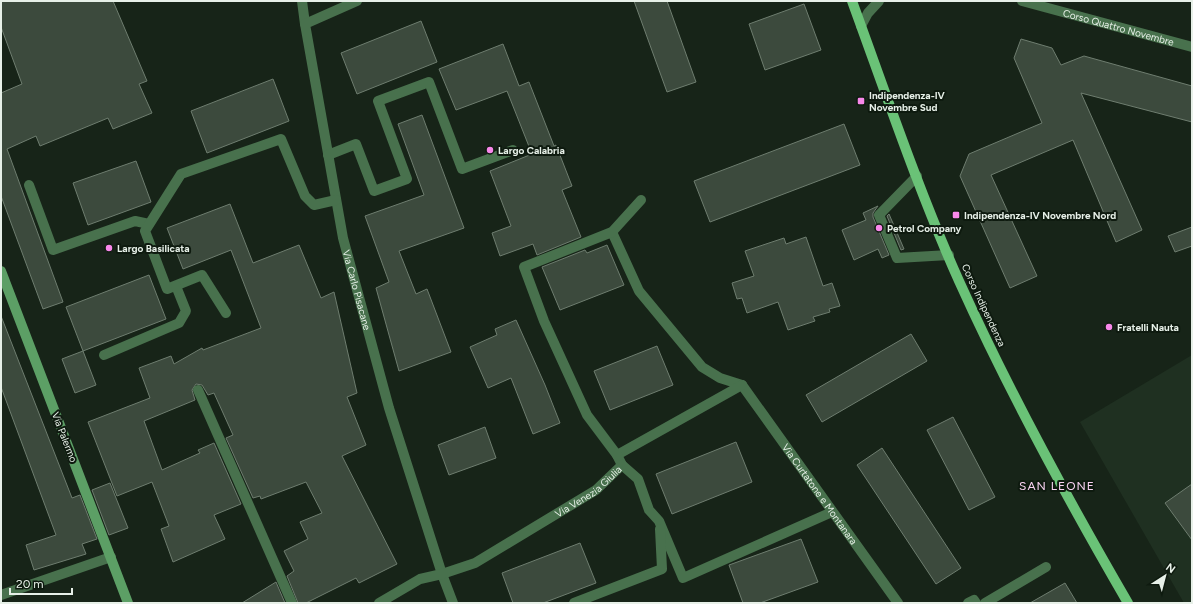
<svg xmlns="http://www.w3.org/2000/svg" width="1193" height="604" font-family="Figtree,sans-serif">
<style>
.built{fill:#1f3021}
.building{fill:#3c4a3d;stroke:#6e7d6f}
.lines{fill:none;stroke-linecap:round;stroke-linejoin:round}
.service{stroke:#48714d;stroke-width:10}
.minor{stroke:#48714d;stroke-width:10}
.secondary{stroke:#5c9f65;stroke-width:10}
.primary{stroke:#6ac277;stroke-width:10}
.poi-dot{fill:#f888ea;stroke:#0e1a0f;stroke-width:1.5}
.labels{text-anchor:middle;stroke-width:4;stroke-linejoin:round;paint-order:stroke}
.street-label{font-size:10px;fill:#e7f0e8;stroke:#0e1a0f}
.poi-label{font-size:10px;font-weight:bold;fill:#e7f0e8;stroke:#0e1a0f;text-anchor:start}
.quarter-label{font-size:12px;letter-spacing:1px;fill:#fad3f3;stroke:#0e1a0f}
</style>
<rect width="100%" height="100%" fill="#172418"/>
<path class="built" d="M1192,355v248h-8l-104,-181z"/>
<path class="building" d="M1,1h112l34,80 -8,3 13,29 -39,16 -5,-11 -68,28 -4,-10 -29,13 56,153 -20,7 -42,-113v-103l21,-9 -21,-57z
M634,1h33l29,81 -29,10z
M804,4l17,46 -56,20 -16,-46z
M421,21l16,41 -80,32 -16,-41z
M1021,39l31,9 9,17 23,-9 108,30v36l-111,-29 61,137 -26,12 -43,-102 -82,35 46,101 -27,12 -50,-112 9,-22 73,-31 -28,-65z
M503,44l16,42 10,-4 25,64 2,-1 16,41 -10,4 19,47 -44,18 -4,-11 -33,12 -8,-23 19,-7 -21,-55 42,-17 -25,-63 -51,19 -17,-41z
M273,79l16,42 -82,32 -16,-42z
M422,115l42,113 -65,23 17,43 11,-5 24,63 -52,19 -23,-83 13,-6 -24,-66 59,-21 -26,-71z
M844,124l16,41 -150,57 -16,-41z
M136,161l15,41 -63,23 -15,-42z
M230,204l23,59 46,-18 22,53 13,-6 23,101 -10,4 19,48 -24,11 55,108 -38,19 -3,-5 -50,25h-8l-11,-27 7,-5 -10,-20 24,-12 -8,-17 22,-9 -16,-31 -45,17 -1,-3 -7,2 -27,-60 7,-3 -19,-42 -6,2 -6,-10 -6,-1 -4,6 3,10 -51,21 18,49 38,-17 -2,-3 16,-7 27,61 -27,11 11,24 -52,23 -12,-33 8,-3 -17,-44 -35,14 -29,-74 62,-24 -11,-30 32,-12 3,8 28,-16 1,2 58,-22 -30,-78 -48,19 -16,-41z
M878,206l-5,7v4l16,38 -7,3 -4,-9 -24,11 -12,-30 24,-10 -3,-7z
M889,214l15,35 -3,1 -14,-34z
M1192,227v19l-17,6 -7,-16z
M806,237l17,49 9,-3 8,23 -11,3 1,3 -17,5 2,4 -27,9 -10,-28 -31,11 -5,-15 -5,1 -5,-16 22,-7 -9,-25 39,-13 2,6z
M607,245l17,40 -64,25 -18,-43 43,-17 2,3z
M149,275l17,44 -83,32 -17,-44z
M1,316l71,182 8,-3 17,44 -15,5 4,10 -52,16 -8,-25 30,-10 -55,-148z
M516,320l29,65 15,38 -27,11 -22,-56 -23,10 -18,-41 27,-12 -2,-6z
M911,334l16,27 -105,61 -16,-27z
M657,346l16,39 -63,25 -16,-39z
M83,351l13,34 -21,8 -13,-34z
M953,417l42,80 -26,13 -42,-80z
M485,427l11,31 -47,17 -11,-30z
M736,442l16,40 -80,32 -16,-40z
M882,448l79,120 -25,16 -79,-119z
M110,483l18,45 -19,7 -17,-45z
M1192,484v56l-27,-37z
M801,539l17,43 -58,21h-17l-14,-38z
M580,543l16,40 -53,20h-30l-11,-30z
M276,582l9,21h-43z
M1065,583l12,20h-47z"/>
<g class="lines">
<path class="service" d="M917,176l-38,39 18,43 52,-3
M1,595l110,-38"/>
<g class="minor">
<path d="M302,1l3,23"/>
<path id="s1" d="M357,1l-52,23 38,214 46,170 53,166 11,29"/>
<path id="s2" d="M1022,1l170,46"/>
<path d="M861,26l7,-13 11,-12"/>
<path d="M328,155l28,-11 18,47 33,-12 -29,-78 51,-19 33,87 51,-19"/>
<path d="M29,185l24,65 82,-29 14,3"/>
<path d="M612,232l27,59 63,76 18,11 22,7"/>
<path d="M226,313l-24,-38 -35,14 -22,-58 36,-57 100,-35 24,57 9,9 22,-5"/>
<path d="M104,355l75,-32 7,-12 -10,-25"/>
<path id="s3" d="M742,385l156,218"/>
<path d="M198,390l94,213"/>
<path d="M617,455l125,-70"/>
<path d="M622,465l-5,-10 -30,-40 -43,-94 -20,-54 88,-35 29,-32"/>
<path id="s4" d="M379,603l41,-24 22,-5 33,-11 121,-73 26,-25 16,14 11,31 10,11 24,57 149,-66"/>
<path d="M574,603l88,-34 -2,-40"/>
<path d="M968,603l6,-3 2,3"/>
<path d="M985,603l61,-36"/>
</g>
<path class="secondary" d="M1,271l127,332"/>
<path class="primary" d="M852,1c34,93 67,191 107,280 50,111 108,217 169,322"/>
</g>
<g class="poi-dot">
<rect x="857" y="97" width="8" height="8" rx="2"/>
<circle cx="490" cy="150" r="4"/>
<rect x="952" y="211" width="8" height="8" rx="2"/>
<circle cx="879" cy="228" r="4"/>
<circle cx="109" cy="248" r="4"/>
<circle cx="1109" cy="327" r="4"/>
</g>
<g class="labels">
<g class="street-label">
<text dy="4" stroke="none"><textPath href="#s2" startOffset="100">Corso Quattro Novembre</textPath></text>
<text dy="4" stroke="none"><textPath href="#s1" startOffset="328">Via Carlo Pisacane</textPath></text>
<text transform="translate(984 305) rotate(65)" y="4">Corso Indipendenza</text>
<text transform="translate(65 437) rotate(69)" y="4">Via Palermo</text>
<text dy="4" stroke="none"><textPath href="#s4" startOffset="239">Via Venezia Giulia</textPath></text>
<text dy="4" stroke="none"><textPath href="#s3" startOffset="134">Via Curtatone e Montanara</textPath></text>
</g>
<g class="poi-label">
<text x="869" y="99">Indipendenza-IV<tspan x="869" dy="12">Novembre Sud</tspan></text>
<text x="498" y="154">Largo Calabria</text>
<text x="964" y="219">Indipendenza-IV Novembre Nord</text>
<text x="887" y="232">Petrol Company</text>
<text x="117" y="252">Largo Basilicata</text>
<text x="1117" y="331">Fratelli Nauta</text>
</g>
<g class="quarter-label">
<text x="1057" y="490">SAN LEONE</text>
</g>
</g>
<rect width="1193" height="604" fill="none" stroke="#e7f0e8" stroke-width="4"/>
<g transform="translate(1165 576) rotate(36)" stroke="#0e1a0f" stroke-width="3" paint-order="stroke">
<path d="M0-3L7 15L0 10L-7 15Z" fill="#e7f0e8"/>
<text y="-6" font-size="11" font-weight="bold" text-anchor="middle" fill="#e7f0e8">N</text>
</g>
<path d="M10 588v6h62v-6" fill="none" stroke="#e7f0e8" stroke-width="2"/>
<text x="16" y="588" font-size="12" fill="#e7f0e8" stroke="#0e1a0f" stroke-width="3" paint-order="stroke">20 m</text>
</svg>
